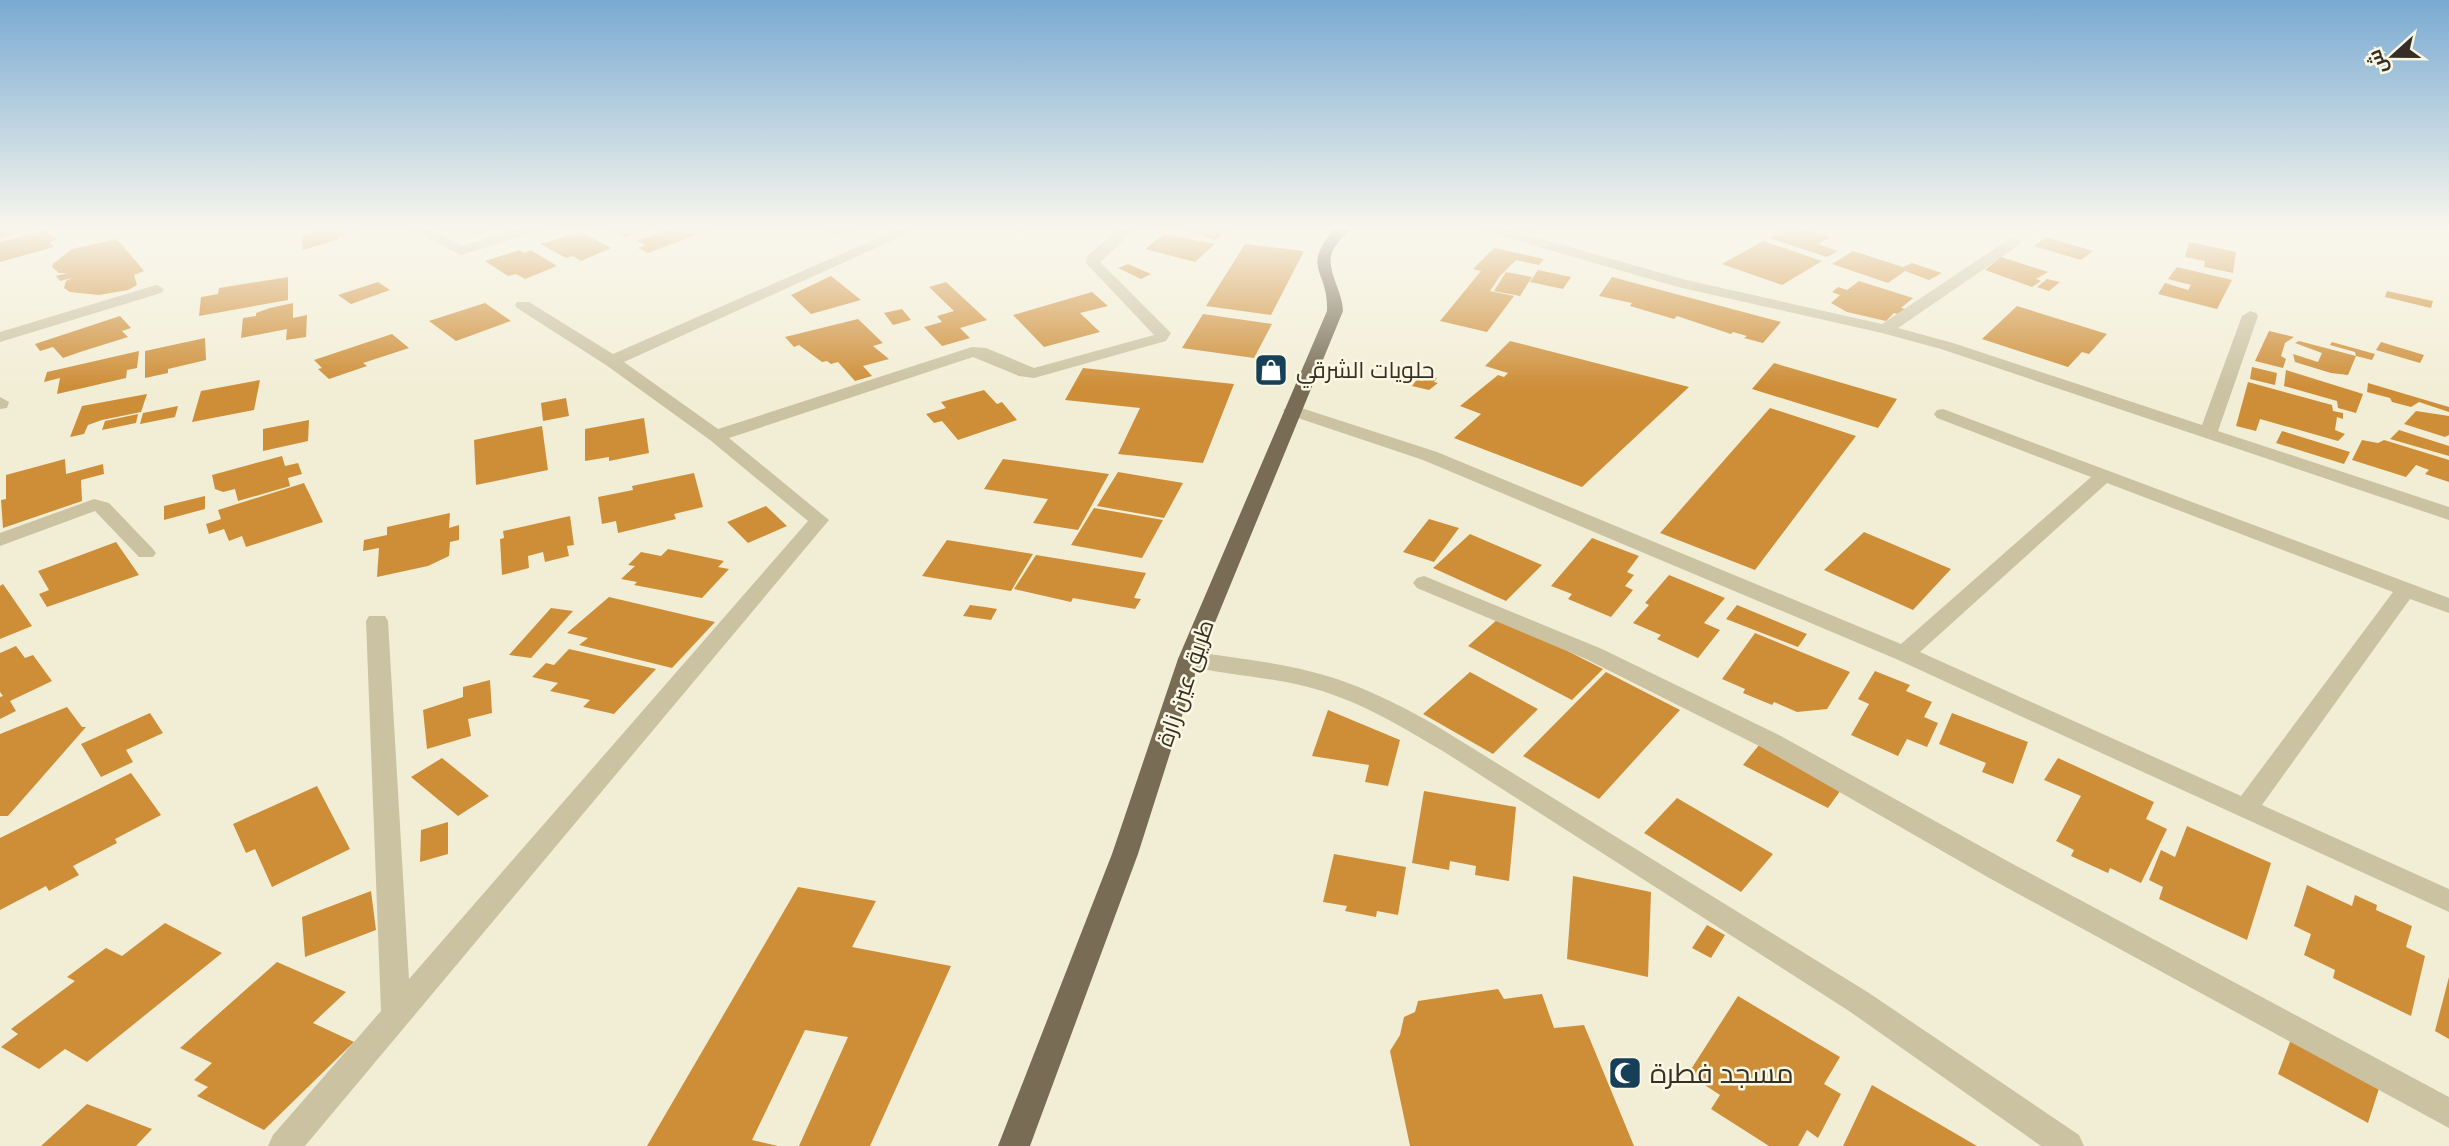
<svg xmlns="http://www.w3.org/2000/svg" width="2449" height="1146" font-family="'Golos Text',Cairo,sans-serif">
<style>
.building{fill:#ce8e38}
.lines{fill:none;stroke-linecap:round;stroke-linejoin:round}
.street{fill:#cbc2a2;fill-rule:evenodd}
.primary{fill:#786c55;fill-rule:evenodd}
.labels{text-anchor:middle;stroke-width:5;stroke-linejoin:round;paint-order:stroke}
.poi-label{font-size:23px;fill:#352f25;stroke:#faf7e2;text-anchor:start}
.street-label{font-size:23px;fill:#352f25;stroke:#faf7e2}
.near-poi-label{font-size:28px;fill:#352f25;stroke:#faf7e2;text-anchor:start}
</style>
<rect width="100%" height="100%" fill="#f2eed6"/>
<path class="building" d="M0,227h22l6,4 -28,7z
M305,227h58l-26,11 2,1 -36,11 -1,-11 3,-1 -4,-2 13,-4z
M448,227h50l-23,8 -12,-6 -13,4 -8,-4z
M602,227h53l-30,10z
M674,227h28l7,3 -61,23 -10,-5 8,-3 -10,-4z
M809,227h51l-20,8z
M1169,227h62l-16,13z
M1507,227h32l-6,7z
M1788,227h9l33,10 -12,7 20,7 -11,6 -58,-19z
M44,230l14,10 -9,2 5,5 -54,15v-20z
M581,232l30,16 -30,13 -8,-5 -7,2 -26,-14z
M1164,234l51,10 -20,18 -50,-13z
M2046,237l47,14 -12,9 -47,-14z
M117,239l27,32 -10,4 3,10 -9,5 -29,5 -29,-3 -6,-4 2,-7 6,-3 -12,3 -4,-5 11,-3h-8l-7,-6 1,-3 19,-15z
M1763,241l59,20 -40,24 -60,-21z
M2189,242l47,10 -3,21 -29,-6 1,-6 -20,-4z
M1245,244l59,7 -33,64 -65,-9z
M1494,248l50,11 -5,6 -23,-5 -16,16 -10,15 24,5 -27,36 -47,-11 41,-50 -8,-2z
M519,250l5,3 7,-3 26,16 -32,13 -9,-5 -8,2 -23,-15z
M1853,251l50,16 9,-4 30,10 -13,7 -24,-9 -17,12 -56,-19z
M2001,257l47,15 -12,7 5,2 -9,6 -47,-17z
M1128,264l23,10 -10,5 -23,-11z
M2177,267l55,13 -15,29 -59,-15 7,-11 23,7 3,-5 -23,-6z
M1538,270l33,7 -8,12 -33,-7z
M1506,272l26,5 -12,19 -26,-5z
M831,276l30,24 -50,14 -20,-19z
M288,277v23l-89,16 2,-19 17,-3 1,-6z
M1612,277l169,45 -18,21 -19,-5 3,-2 -14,-4 -2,2 -54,-18 -3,3 -44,-13 2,-3 -33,-7z
M2047,279l13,3 -11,9 -12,-4z
M1859,281l54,17 -12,10 4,1 -7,5 -4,-1 -8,8 -39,-9 -16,-9 9,-8 -8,-3 6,-5 9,3z
M378,282l12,8 -39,14 -13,-9z
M946,282l41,38 -27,8 10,10 -28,8 -18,-19 18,-5 -5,-6 17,-5 -25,-24z
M2387,291l46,10 -2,7 -46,-11z
M1092,292l16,14 -28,7 20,19 -56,15 -31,-32z
M293,303v15l14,-3 -1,22 -20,3 1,-11 -46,9 2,-20 13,-2v-3l14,-5z
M485,303l26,18 -55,20 -27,-20z
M2017,306l90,28 -18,20 -7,-2 -14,15 -86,-28z
M902,309l9,11 -18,5 -9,-12z
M1203,314l69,10 -18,34 -72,-10z
M120,316l11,12 -9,3 6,6 -48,15 -17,6 -10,-11 -13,4 -5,-7z
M858,319l25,24 -10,3 16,13 -26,7 9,10 -17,5 -17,-19 -7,2 -4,-3 -5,1 -23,-17 -5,2 -9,-10z
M2269,331l25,6 -9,6 -4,13 5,3 -3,9 -28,-7z
M392,334l17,14 -46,15 4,3 -38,13 -11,-10 4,-1 -8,-8z
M205,338l1,22 -38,9v4l-23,5v-27z
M1510,341l179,46 -107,100 -128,-49 27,-24 -21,-8 38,-31 6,2 4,-4 -23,-7z
M2299,341l57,15 -8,19 -17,-2 -36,-11 -2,-8 25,8 4,-9 -27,-10z
M2332,342l43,12 -3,6 -16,-4 -1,-4 -25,-7z
M2381,342l43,13 -4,8 -44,-13z
M139,351l-2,17 -10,2 -1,8 -69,16 3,-16 -16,4 3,-10z
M1774,363l123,36 -19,29 -126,-39z
M2252,367l25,6 -2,12 -25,-6z
M1083,368l151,16 -31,79 -85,-9 22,-46 -75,-8z
M2286,370l77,24 -7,19 -18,-5 -1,-7 -53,-15z
M1421,374l16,4 -3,4 4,1 -9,7 -17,-4z
M260,380l-6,30 -62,12 9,-31z
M2248,382l84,23 1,6 10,2v6l-6,-2 -2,13 10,4 -7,7 -78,-22 -4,12 -20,-5z
M2368,383l81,24v5l-30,-10 -8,5 -19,-5 -2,-4 -23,-6z
M984,390l13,14 5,-2 15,18 -59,20 -16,-19 -8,2 -8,-9 20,-6 -5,-6z
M147,394l-6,18 -39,8 -14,5 -4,9 -14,3 12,-31z
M566,398l3,18 -26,5 -2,-18z
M178,406l-3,11 -35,7 3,-11z
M1770,408l86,28 -101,134 -95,-37z
M2416,411l33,5v19l-4,2 -41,-13z
M138,414l-2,9 -34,7 3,-9z
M644,418l5,35 -40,8v-4l-24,4v-32z
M309,420l-1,21 -45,10v-22z
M542,426l6,44 -72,15 -2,-45z
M2399,430l50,16v10l-59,-17z
M2282,431l68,21 -6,12 -68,-21z
M2362,440l16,3 6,-3 65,20v22l-24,-8 4,-4 -13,-5 -10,12 -54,-17z
M282,456l3,10 13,-3 4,11 -14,4 2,8 -52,15 -3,-12 -12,3 -8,-3 -3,-14z
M65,459l1,15 37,-10 1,10 -23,6 1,21 -79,27 -2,-28 5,-1v-24z
M1003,459l106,15 -31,56 -45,-7 15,-24 -64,-10z
M1118,472l65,11 -19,35 -67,-12z
M694,473l9,34 -29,7 2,5 -58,14 -2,-12 -14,3 -4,-27 35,-7 -1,-4z
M304,483l19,39 -77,25 -4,-11 -13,5 -5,-12 -15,5 -3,-10 15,-5 -3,-9z
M205,496v13l-41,11v-14z
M766,506l21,20 -39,17 -21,-21z
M1094,508l69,12 -21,38 -71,-13z
M450,513l-1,15 10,-3v15l-9,2 -1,14 -21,10 -51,11 2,-29 -16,3 1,-11 23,-5v-8z
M570,516l4,29 -7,1 2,10 -24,6 -2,-10 -15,4 1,12 -27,7 -2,-36 4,-1 -1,-7z
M1429,519l30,9 -25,34 -31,-10z
M1864,532l87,37 -38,41 -89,-40z
M1470,534l72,31 -36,36 -73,-33z
M1592,538l47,18 -12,16 7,3 -9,11 8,4 -22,27 -43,-18 4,-5 -21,-8z
M947,540l86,14 -22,37 -89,-15z
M116,542l23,33 -92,32 -8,-13 10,-4 -11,-19z
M668,549l56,12 -6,6 11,2 -27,29 -68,-13 3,-3 -16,-3 14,-13 -7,-1 13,-13 20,4z
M1036,555l110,18 -12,25 7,1 -6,10 -62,-11 -2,4 -57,-13z
M1669,575l56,23 -21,25 16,7 -22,28 -41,-19 4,-4 -28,-12 16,-18 -4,-2z
M3,584l29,42 -32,13v-53z
M609,597l106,25 -43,46 -93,-23 9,-7 -21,-5z
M970,605l15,2 12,2 -6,11 -28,-4z
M1737,605l70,29 -9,13 -72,-28z
M551,608l22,3 -42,47 -22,-3z
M1500,617l103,52 -31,31 -104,-54z
M1755,633l95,39 -23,37 -30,3 -23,-10 -2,3 -29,-12 2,-4 -23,-10z
M16,646l9,12 8,-3 19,26 -42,20 6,10 -16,8v-22l3,-1 -3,-4v-39z
M569,649l87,20 -42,45 -31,-7 7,-7 -40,-9 8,-8 -26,-6 14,-14 8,2z
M1875,671l35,14 -4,6 26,11 -8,15 14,6 -11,24 -20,-8 -9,17 -47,-21 18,-31 -11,-5z
M1470,672l68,37 -45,45 -70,-40z
M1606,672l74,38 -81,89 -76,-43z
M490,680l2,33 -24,6 3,17 -44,13 -4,-39 40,-13v-10z
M67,707l15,20h4l-78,89h-8v-82z
M1328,710l72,30 -12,46 -23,-4 4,-17 -57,-9z
M150,713l13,20 -37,17 7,12 -32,15 -20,-33z
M1952,713l76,29 -15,42 -31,-12 4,-9 -47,-19z
M1759,745l84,42 -15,21 -85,-43z
M442,758l47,38 -31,20 -47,-39z
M2058,758l96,44 -8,17 21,10 -26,54 -31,-15 -2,5 -37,-17 3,-6 -18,-9 25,-45 -37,-16z
M131,773l30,42 -46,24 2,4 -44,23 6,9 -30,16 -3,-5 -46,24v-72z
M317,786l33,63 -78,38 -17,-38 -9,4 -13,-29z
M1424,791l92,16 -7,74 -34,-6 1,-9 -26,-5 -1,9 -37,-7z
M1677,798l96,56 -32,38 -97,-59z
M448,822v32l-28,8 1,-32z
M2187,826l84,37 -24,77 -88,-41 4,-12 -14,-7 12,-30 14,7z
M1334,854l72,13 -8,48 -21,-4 -1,6 -31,-6 2,-5 -24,-4z
M1573,876l78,16 -3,85 -81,-18z
M2307,885l45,21 3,-11 22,10 -1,5 36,16 -6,21 19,9 -14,60 -78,-38 2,-8 -31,-15 7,-21 -17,-8z
M798,887l78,14 -24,46 99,19 -81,180h-71l49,-109 -43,-7 -53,110 26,6h-131z
M371,891l5,39 -71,27 -3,-40z
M165,923l57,30 -135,109 -22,-13 -26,20 -38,-22 17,-13 -7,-5 64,-48 -8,-4 39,-29 16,8z
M1707,925l18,10 -14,23 -19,-10z
M277,962l69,30 -33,31 41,19 -90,88 -67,-34 11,-9 -14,-7 18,-17 -32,-15z
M2449,977v62l-14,-8z
M1498,989l6,10 38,-5 12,34 30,-3 50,121h-224l-20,-95 10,-16 4,-18 11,-5 3,-11z
M1738,996l102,61 -16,27 17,10 -23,44 -11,-8 -9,16h-29l-58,-37 9,-14 -32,-21z
M2294,1031l88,48 -14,44 -90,-49z
M1872,1085l105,61h-134z
M87,1104l65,25 -16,17h-95z"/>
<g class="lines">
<path class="street" d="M406,227h18l38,19 61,-19h21l-2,3 -81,25z
M903,227h19l-298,135 94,67 254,-82 14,1 48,20 120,-33 -68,-72 2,-8 34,-28h16l-38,35 71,71 -5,8 -132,37 -15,-2 -46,-19 -244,81 100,82 -524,626h-37l5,-11 108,-124 -15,-390 3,-5h16l3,5 21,358 399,-458 -98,-81 -104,-75 -89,-57 -2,-3 2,-3h12l84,52z
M1477,227h22l187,53 196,44 127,-85h10l2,3 -2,3 -121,83 55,15 249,82 40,-109 8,-5 6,2 2,3 -40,115 231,76v13l-508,-171 -59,-16 -204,-46 -199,-57z
M156,285l5,2 3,3 -3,3 -161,49v-10z
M0,397l9,5 -2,6 -7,1z
M1292,405l145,47 464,192 190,-167 -154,-59 -3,-4 3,-4 6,-1 506,189v15l-39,-14 -148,206 187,84v23l-553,-253 -473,-199 -137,-46 -3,-4zM2107,483l286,109 -152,204 -321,-144z
M94,499l15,4 44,46 3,4 -3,4h-14l-44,-46 -95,35v-13z
M1424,576l178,73 177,86 232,128 438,234v31l-458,-249 -230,-132 -175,-88 -169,-71 -4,-5 4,-5z
M1189,651c53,8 108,13 159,32 30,11 59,26 87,42l434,268 210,142 5,11h-43l-192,-135 -403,-258c-44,-26 -91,-55 -142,-67 -40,-10 -83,-11 -123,-22l-3,-5 3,-5z"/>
<path class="primary" d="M1336,227h15c-6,8 -13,14 -18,23 -9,18 10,41 10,61l-143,348 -62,195 -108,292h-32l114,-292 66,-195 149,-348c2,-42 -28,-42 9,-84z"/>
</g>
<linearGradient id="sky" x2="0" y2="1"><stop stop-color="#79aad2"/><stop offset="0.59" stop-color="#f9f7ed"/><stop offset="1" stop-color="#f9f7ed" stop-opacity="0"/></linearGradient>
<rect width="2449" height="387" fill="url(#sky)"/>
<defs>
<symbol id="shop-square" viewBox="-11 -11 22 22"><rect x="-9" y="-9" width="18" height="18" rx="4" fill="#183f58" stroke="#faf7e2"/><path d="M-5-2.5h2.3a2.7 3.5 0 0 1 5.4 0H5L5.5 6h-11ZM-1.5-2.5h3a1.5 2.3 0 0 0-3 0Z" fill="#fff"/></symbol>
<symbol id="mosque-square" viewBox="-11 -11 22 22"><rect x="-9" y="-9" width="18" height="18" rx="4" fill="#183f58" stroke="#faf7e2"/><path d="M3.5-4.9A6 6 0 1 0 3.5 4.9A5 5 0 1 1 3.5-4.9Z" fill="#fff"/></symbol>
</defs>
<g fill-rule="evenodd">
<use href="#shop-square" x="1252" y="351" width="38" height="38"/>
<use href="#mosque-square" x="1606" y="1054" width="38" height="38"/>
</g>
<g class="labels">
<g class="poi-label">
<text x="1296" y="378">حلويات الشرقي</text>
</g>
<g class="street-label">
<text transform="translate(1185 683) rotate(-71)" y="8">طريق عين زارة</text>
</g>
<g class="near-poi-label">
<text x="1650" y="1083">مسجد فطرة</text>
</g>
</g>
<g transform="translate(2393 56) rotate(249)" stroke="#faf7e2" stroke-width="5" paint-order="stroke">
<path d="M0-5L12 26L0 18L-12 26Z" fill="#352f25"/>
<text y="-10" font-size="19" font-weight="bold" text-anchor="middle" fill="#352f25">ش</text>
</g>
</svg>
